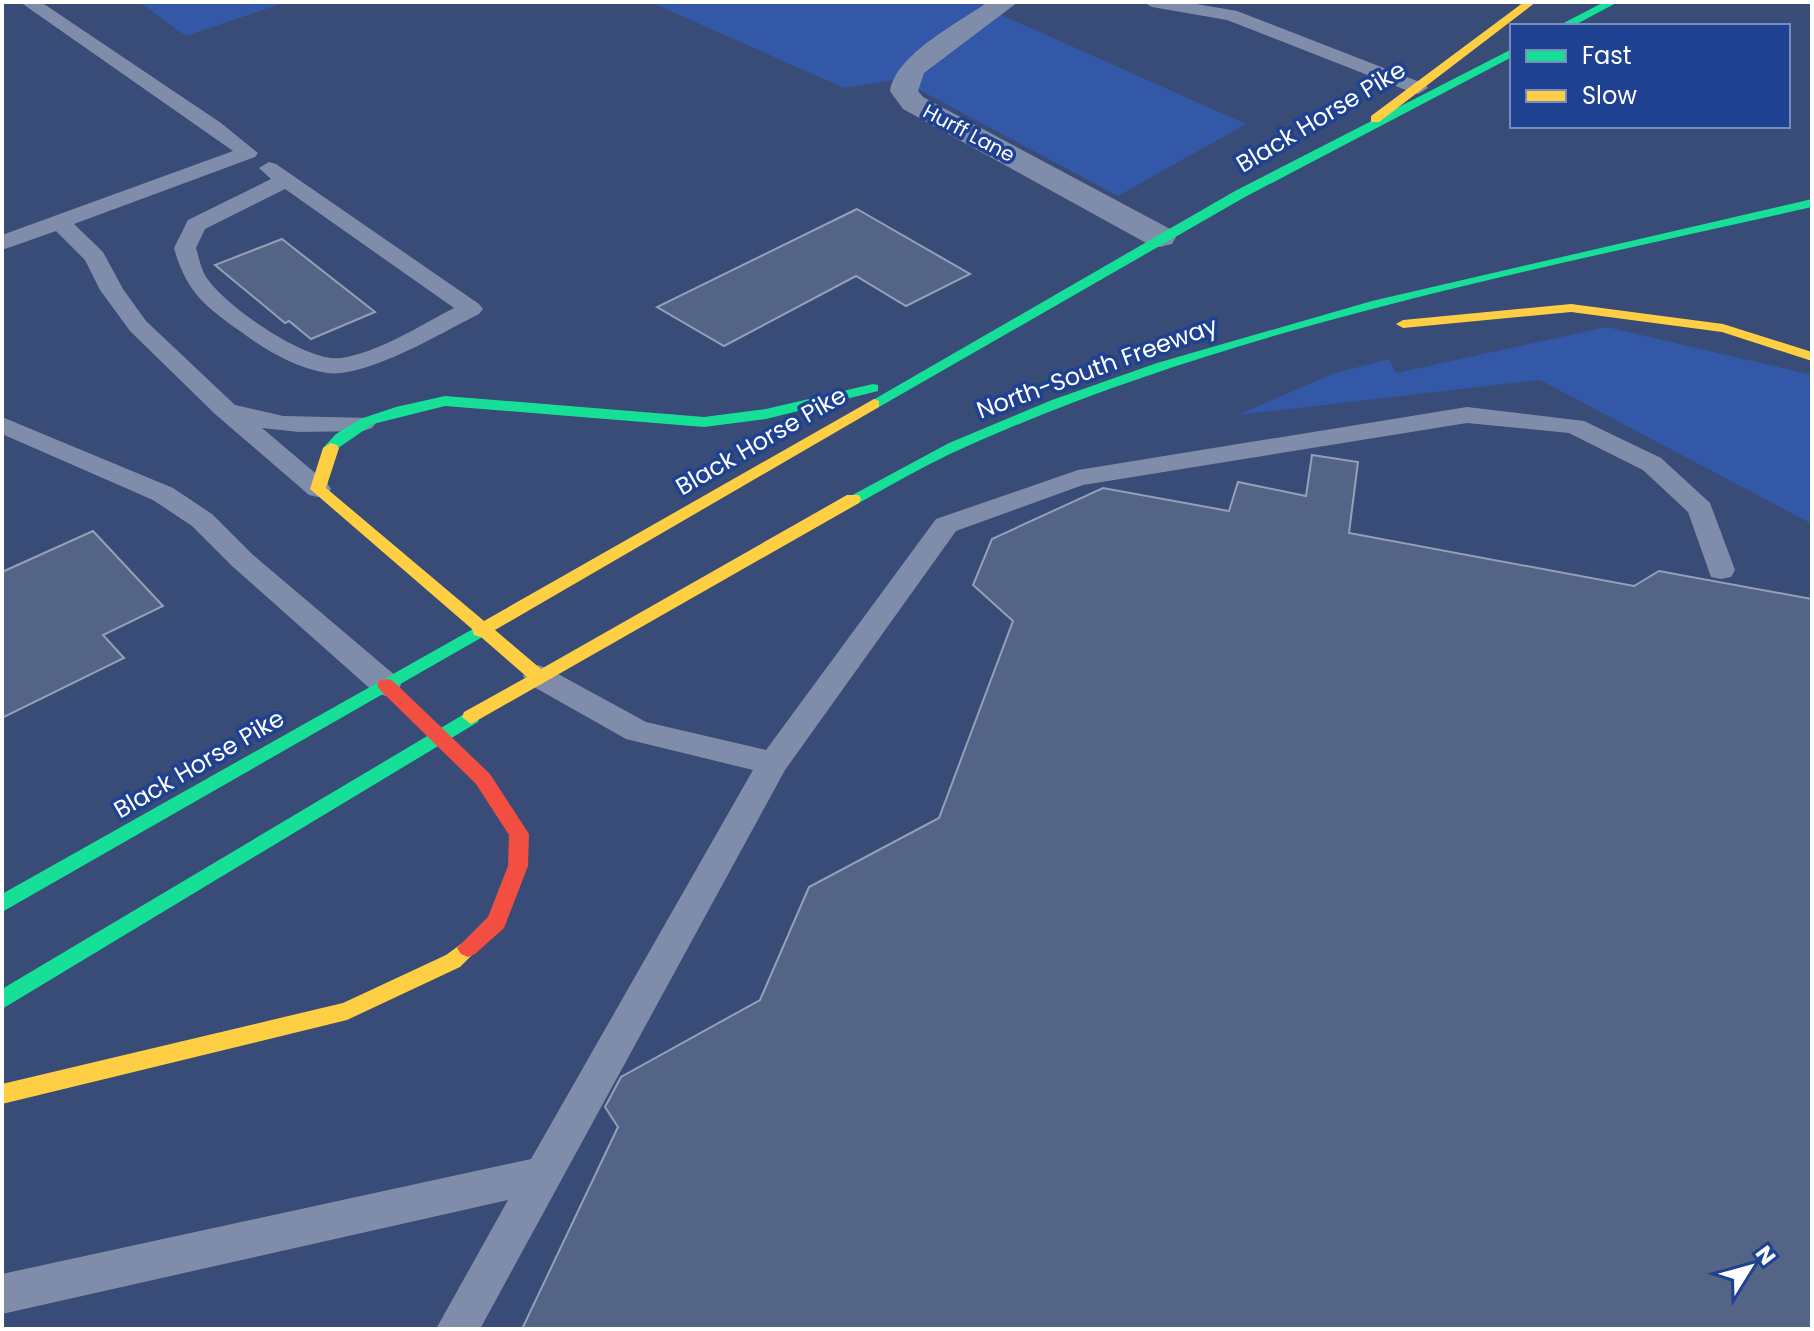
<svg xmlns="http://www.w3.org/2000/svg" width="1814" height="1331" font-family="Poppins,sans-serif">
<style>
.green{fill:#3258a7}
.building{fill:#546487;stroke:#94a0b8;stroke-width:2}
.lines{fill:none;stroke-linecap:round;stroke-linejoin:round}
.lane{fill:#808daa;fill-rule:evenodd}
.street{fill:#808daa;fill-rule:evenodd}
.fast{fill:#16e098;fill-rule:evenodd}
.slow{fill:#ffcf43;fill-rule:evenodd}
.jam{fill:#f24e42;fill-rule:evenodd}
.labels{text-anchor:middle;stroke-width:7;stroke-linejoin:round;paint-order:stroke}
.far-street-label{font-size:20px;fill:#fff;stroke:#1e4191}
.street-label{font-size:24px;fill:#fff;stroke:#1e4191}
</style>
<rect width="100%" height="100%" fill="#384c77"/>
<path class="green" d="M139,2h147l-100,34z
M650,2h350l-10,8 256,114 -128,72 -219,-117 -55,9z
M1607,327l205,48v149l-272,-144 -302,35 94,-41 57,-15 7,14z"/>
<path class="building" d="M857,209l113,65 -64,32 -50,-30 -132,70 -67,-39z
M282,239l93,73 -64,27 -22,-18 -4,2 -70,-58z
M1312,455l46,7 -9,71 285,53 25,-15 153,28v730h-1290l96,-202 -13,-20 16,-30 139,-77 49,-113 130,-69 74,-197 -40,-36 19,-46 111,-51 126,23 9,-29 68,14z
M93,531l70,75 -60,29 21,23 -122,60v-146z"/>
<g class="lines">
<path class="lane" d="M20,2h21l180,121 37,30 -3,4 -181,67 29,28 20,37 23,32 89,84 48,11 89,2 4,5 -4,5 -9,3 -64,1 -37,-4 65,55 4,6 -4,6 -9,2 -9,-2 -94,-81 -85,-83 -30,-41 -15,-30 -29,-29 -54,19v-15l231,-84z
M1143,2h42l52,9 188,73 3,4 -10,6 -7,-2 -184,-72 -75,-13z
M269,162l7,2 203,140 4,5 -4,5c-36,18 -112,64 -152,59 -32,-5 -62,-23 -87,-42 -36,-25 -54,-40 -66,-83l14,-28 83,-41 -12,-11zM285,189l169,119c-35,18 -74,44 -113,50 -34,5 -116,-52 -135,-81 -5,-8 -7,-19 -10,-29l9,-19z
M1467,407l117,14 77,37 49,45 25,67 -4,7 -10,2 -10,-2 -23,-65 -45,-42 -74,-37 -102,-10 -384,62 -127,46 -171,239 -305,559h-44l72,-129 -506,114v-40l529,-115 222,-389 -127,-31 -99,-56 -4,-7 4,-7 11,-4 11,4 97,53 120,28 170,-231 142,-49z
M2,417l171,71 39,26 40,40 145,123 4,8 -4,8 -11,3 -11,-3 -143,-127 -40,-40 -39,-26 -151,-66z"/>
<path class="street" d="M988,2h30l-94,71 -6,18 5,6 249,133 4,7 -4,7 -12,3 -12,-3 -245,-135 -13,-18c6,-37 68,-68 98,-89z"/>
<path class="fast" d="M1604,2h14l-45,24h-15z
M1512,49v8l-267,140 -366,210h-10l-3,-3 369,-213z
M1812,199v8c-290,66 -590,122 -862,247 -31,15 -61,32 -91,49h-12l-2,-4 104,-56 103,-43 105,-37 215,-62z
M873,384l5,1v6l-112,28 -62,8 -259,-21 -72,18 -42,29 -8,-5 13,-14 27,-16 33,-11 49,-11 259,21 62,-8z
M480,625l6,2 3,4 -3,4 -484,277v-18z
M471,710l9,7 -2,5 -476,287v-20z"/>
<path class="slow" d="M1524,2h12l-157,120h-8v-6z
M1571,304l152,20 89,28v9l-90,-29 -151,-20 -168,16 -7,-4 7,-4z
M874,399l5,2v6l-384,223 46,39 306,-174h12l2,4 -2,4 -388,221 -9,-7 2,-5 63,-35 -46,-40 -7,-2 -2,-6 -162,-140 13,-41 8,-5 6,2 2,3 -13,40 158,133z
M468,939l7,3 4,6 -19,19 -113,53 -345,84v-20l341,-81 103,-48z"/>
<path class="jam" d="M386,679l6,1 98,94 39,60 -1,32 -24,62 -29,26 -7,3 -7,-3 -4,-6 31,-31 20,-51 1,-31 -33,-51 -96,-94 -3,-5 3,-5z"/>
</g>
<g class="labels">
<g class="far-street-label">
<text transform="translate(969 133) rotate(28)" y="7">Hurff Lane</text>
</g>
<g class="street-label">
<text transform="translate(1321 117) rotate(-31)" y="8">Black Horse Pike</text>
<text transform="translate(1097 368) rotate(-20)" y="8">North-South Freeway</text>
<text transform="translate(761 441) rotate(-30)" y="8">Black Horse Pike</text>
<text transform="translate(199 764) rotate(-30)" y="8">Black Horse Pike</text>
</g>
</g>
<rect width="1814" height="1331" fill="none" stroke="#ffffff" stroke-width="8"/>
<rect x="1510" y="24" width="280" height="104" fill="#1e4191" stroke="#788dbd" stroke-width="2"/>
<rect x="1526" y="50" width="40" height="12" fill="#16e098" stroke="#788dbd" stroke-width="2"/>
<text x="1582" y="64" font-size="24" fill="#ffffff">Fast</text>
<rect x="1526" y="90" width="40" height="12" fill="#ffcf43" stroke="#788dbd" stroke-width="2"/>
<text x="1582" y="104" font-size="24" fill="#ffffff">Slow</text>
<g transform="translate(1750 1267) rotate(53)" stroke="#1e4191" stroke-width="6" paint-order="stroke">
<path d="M0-6L14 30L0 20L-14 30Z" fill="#ffffff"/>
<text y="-12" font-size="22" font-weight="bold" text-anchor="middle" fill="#ffffff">N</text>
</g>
</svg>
